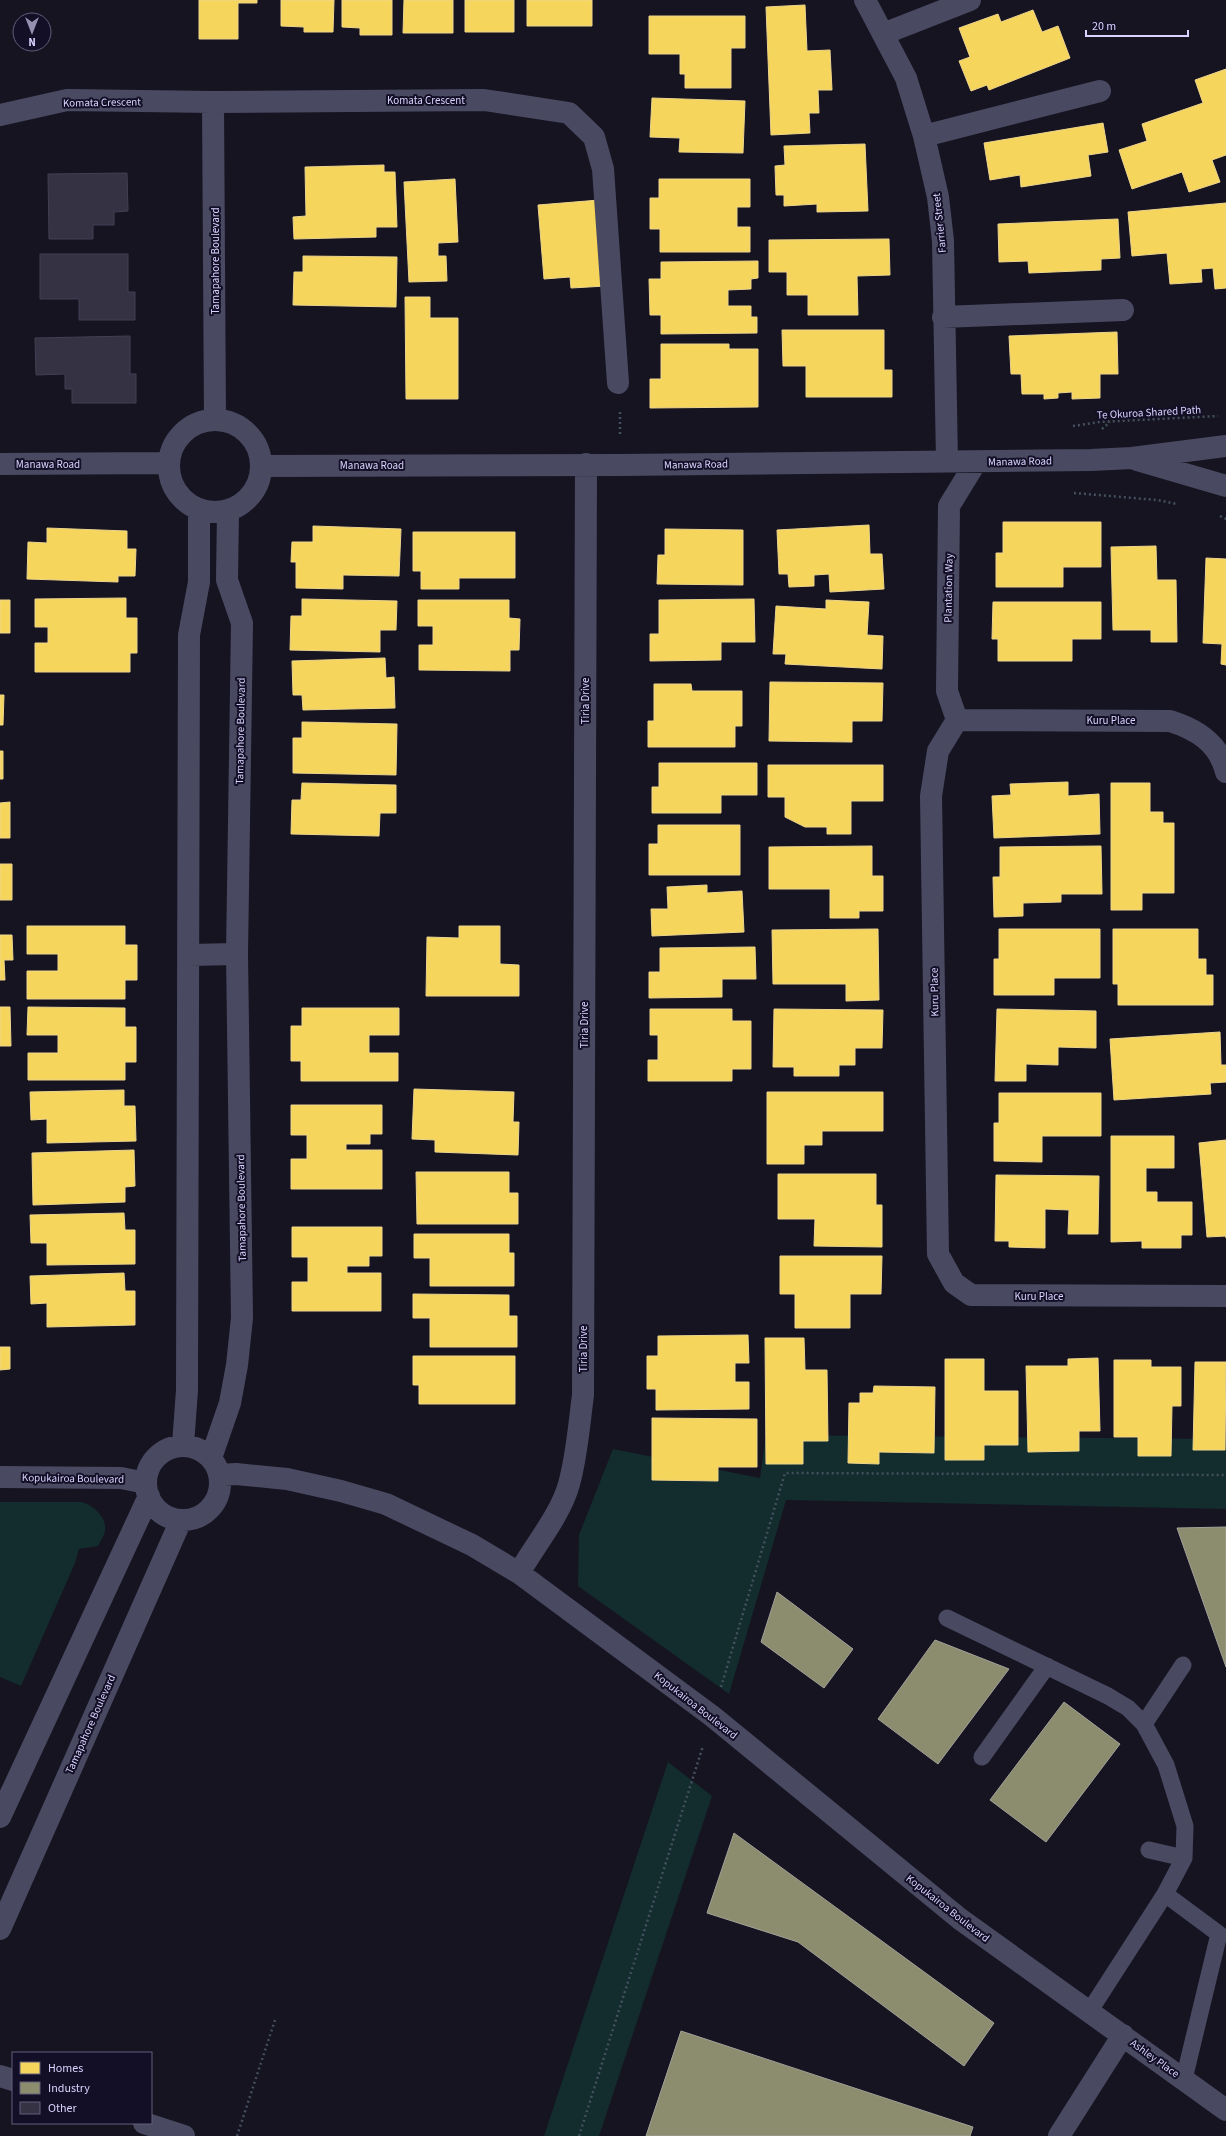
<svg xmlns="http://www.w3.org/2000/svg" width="1226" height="2136" font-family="'Source Sans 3',sans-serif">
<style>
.green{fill:#132c2d}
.homes{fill:#f6d55c;stroke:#edd58d}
.industry{fill:#8c8c6e;stroke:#a3a29a}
.building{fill:#343243;stroke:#433f54}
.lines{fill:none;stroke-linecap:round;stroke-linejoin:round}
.path{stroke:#44505f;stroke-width:2.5;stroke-dasharray:2 3;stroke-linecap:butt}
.lane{stroke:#4a4962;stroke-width:17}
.street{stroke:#4a4962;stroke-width:22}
.labels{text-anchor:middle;stroke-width:4;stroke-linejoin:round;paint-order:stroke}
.street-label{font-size:11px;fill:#d9d4ff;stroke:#130f26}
</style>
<rect width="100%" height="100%" fill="#161421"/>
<path class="green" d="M766,1435l460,4v70l-440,-9 -57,194 -151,-108 1,-51 34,-86 147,29z
M0,1502h82c12,4 25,15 23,29 -1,5 -5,11 -7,15l-19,3 -4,14 -54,123 -21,-9z
M668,1762l44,34 -113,340h-55z"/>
<path class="homes" d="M199,0h58v3h-19v36h-39z
M281,0h53l-1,32h-29v-5l-23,-1z
M342,0h50v35h-32v-7l-18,-1z
M404,0h49v33h-50z
M465,0h49v32h-49z
M527,0h65v26h-65z
M805,5l2,46 23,-1 2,40h-14l1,23h-10l1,20 -39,2 -5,-128z
M1033,10l9,22 16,-6 12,32 -81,32 -2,-5 -16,6 -12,-30 11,-4 -11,-29 39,-14 3,8z
M649,16h96v32h-14v40h-46v-14h-5v-20h-31z
M1226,69v86l-14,5 8,22 -31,10 -7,-20 -50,17 -13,-39 28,-9 -5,-17 61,-21 -8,-23z
M652,98l93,3 -2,52 -64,-1 1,-14 -30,-1z
M1103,123l5,29 -20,3 3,21 -70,11 -1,-12 -30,5 -6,-37z
M865,144l3,67 -51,1v-8l-33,2v-11h-8l-1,-29 10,-1 -1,-19z
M384,165v7h11l2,55h-21v10l-82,2 -1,-22 13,-1 -1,-49z
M455,179l3,63 -20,1v13h8l1,25 -38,1 -5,-100z
M659,179h91v28h-13v20h13v25h-90v-23h-10v-31h9z
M599,200l7,86 -35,2 -1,-11 -26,2 -6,-74z
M1226,203v85l-11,1 -2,-21 -12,1 1,13 -32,2 -3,-31 -35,3 -4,-44z
M1118,219l2,39 -19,1v11l-72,3 -1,-12 -29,1 -1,-38z
M889,239l1,36 -33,1 1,39h-50v-20h-21v-23h-18v-32z
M303,256l94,1 -1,50 -103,-2 1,-33h9z
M758,261v17l-7,1v10l-23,1v16h23v11h6v16l-96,1v-19h-11l-1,-36h12v-17z
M405,297h25v21h28v81h-52z
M782,330h102v40h8v27h-86v-31h-23z
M1117,332l1,42h-18v24l-28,1v-7l-14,1v5l-14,1v-5h-22l-1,-20h-10l-2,-38z
M661,344h68v5h29v58l-108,1v-29h11z
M1003,522h98v45h-38v20h-67v-34h7z
M869,525l1,29h12l2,35 -54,3 -1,-18 -15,1v11l-25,1 -1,-13h-9l-2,-44z
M313,526l88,3 -2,47 -56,-1v14l-47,-1v-26h-5l1,-20h21z
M47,528l80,3v18h9l-1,27h-17v6l-91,-3 1,-37 19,1z
M665,529l78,1v55l-86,-1 1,-29h7z
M413,532h102v46h-56v11h-38v-18h-8z
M1156,546l1,34h19l1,62h-26v-12h-38l-2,-83z
M1206,558l20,1v106l-5,-1 1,-20 -19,-1z
M126,598v20h11v35h-7v19h-95v-29h13v-16h-13v-28z
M302,599l95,2 -1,29h-16v22l-90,-2 1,-34h11z
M754,599l1,43h-34v18l-71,1v-27h9v-34z
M0,600h10v33h-10z
M418,600h91v18l11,1 -1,31h-9v21l-91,-1v-25h14v-19h-15z
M826,600l43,2 -2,33 16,1 -1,33 -97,-5 1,-10h-13l3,-48 50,3z
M993,602h108v37h-29v22h-74v-22h-6z
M385,658l1,20 8,-1 1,31 -92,2 -1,-15h-9l-1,-34z
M770,682l113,1 -1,38h-30v21l-83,-1z
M654,684h37l1,7h50v35h-7v21h-87v-26h6z
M0,695h4l-1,30h-3z
M302,722l95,2 -1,51 -103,-2v-35h9z
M0,751h3v28h-3z
M659,763h98v32h-36v18h-69v-26h7z
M768,765h115v36h-32v33h-24v-7h-22l-20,-10v-20h-17z
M1068,782v14l31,-2 1,40 -106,4 -2,-42 19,-1 -1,-11z
M302,783l94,2v28h-16l-1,23 -88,-2 1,-34h9z
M1111,783h39v29h13v11h11v70h-32v17h-31z
M10,802v36h-10v-35z
M658,825h82v50h-91v-31h9z
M872,846v30h11v35h-24v7h-29v-29h-61v-42z
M1101,846l1,48h-41v8l-38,1v13l-29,1 -1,-40h7v-30z
M0,864h12v36h-12z
M707,885v8l35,-2 2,41 -92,4 -1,-27h17l-1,-22z
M27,926h98v19h12v35h-12v19h-98v-28h31v-17h-31z
M459,926h41v38l19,1v31h-93l1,-59 32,1z
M878,929l1,71 -33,1v-17h-73l-1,-54z
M999,929h101v49h-46v17h-60v-36h5z
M1113,929h85v30h8v16h7v30h-95v-21h-5z
M0,935h12l1,25h-9l1,20h-5z
M755,947l1,32h-34v18l-73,1v-26h11v-24z
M0,1007h10l1,39h-11z
M28,1007l97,1v19h11v35h-11v18h-97v-27h30v-18h-31z
M302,1008h97v27h-30v18h29v28h-97v-20h-10v-35h11z
M650,1009h82v12h19v48h-19v12h-84v-21h10v-25h-8z
M774,1009l109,1 -1,38h-27v17h-16v11h-45v-9h-21z
M997,1009l99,2v37l-38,-1v18l-32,-1v17h-31z
M1220,1032l1,33h5v17l-16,1 1,11 -97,6 -4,-61z
M414,1089l100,3 -1,30h6l-1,33 -83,-3v-12l-23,-1z
M124,1090v16h11l1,35 -89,2v-24l-16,1 -1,-28z
M767,1092h116v39h-61v14h-18v19h-37z
M999,1093h102v43h-59v26l-48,-1v-38h5z
M291,1105h91v29h-12v10h-24v6h36v39h-91v-30h16v-24h-16z
M1111,1136h63v32h-28v24h11v10h35v33h-11v13h-39v-7l-31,1z
M1226,1140v98v-2l-19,1 -8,-94z
M134,1150l1,36 -10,1v15l-92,3 -1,-52z
M416,1172h93v21h9v31h-101z
M778,1174h98v31h6v42l-68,-1 1,-27h-37z
M996,1175l103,1 -1,58h-30l1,-24 -24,-1v39l-36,-1v-6h-14z
M124,1213l1,17h10v34l-88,1v-22h-16l-1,-28z
M292,1227h90v29h-13v10h-22v7h34v38h-89v-29h16v-25h-16z
M414,1234h95v19h5v33h-84v-28h-16z
M780,1256h102l-1,38h-31v34h-55v-34h-15z
M124,1273l1,18h10v34l-88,2v-24l-16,1 -1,-28z
M413,1294l96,1v21h8v31h-87v-29h-17z
M748,1335l1,28h-14v19h14v27l-93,1v-21h-9v-33h11v-20z
M765,1338h39l1,32h22l1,71h-25v23h-37z
M0,1347h10v22l-10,1z
M413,1356h102v48h-96v-19h-6z
M1098,1358l2,73h-21v20l-51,1 -2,-86h42v-7z
M945,1359h39v32h34v54h-34v15h-39z
M1114,1360h37v7h30v39h-9l-1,50h-33v-19h-24z
M1195,1362h31l-1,88h-32z
M874,1386l61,1 -1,66 -55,-1v12l-31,-1 1,-60h11v-10h13z
M652,1418l105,1v48h-39v14l-66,-1z"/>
<path class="industry" d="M1226,1527v140l-49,-139z
M777,1592l76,57 -29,39 -63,-46z
M935,1640l74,29 -71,95 -60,-45z
M1064,1702l56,42 -74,98 -56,-42z
M734,1833l260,190 -30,43 -166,-124 -91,-29z
M681,2031l292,96 -3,9h-324z"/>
<path class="building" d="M127,173l1,38 -14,1v13h-21v14h-44l-1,-65z
M40,254h88v38h7v28h-56v-21h-39z
M130,336v38h6v29h-64v-14h-7v-15l-29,1 -1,-37z"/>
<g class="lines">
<path class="path" d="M620,412v25
M1073,426l26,-4 119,-6
M1102,429l8,-7
M1074,493l83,7 20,4
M1220,516l6,3
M721,1687l64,-214 441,2
M237,2136l38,-116
M579,2136l124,-390"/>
<path class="lane" d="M947,1618l161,78 20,12 16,16 22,41 19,61 -1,32 -19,36 -76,118
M1144,1724l39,-59
M982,1757l65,-91
M1149,1850l35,8
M1165,1894l54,40 -35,145"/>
<path class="street" d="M865,0l41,78 18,58 14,61 5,44 4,220
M883,34l87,-34
M213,102l2,318
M0,115l67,-15 146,2 271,-2 85,13 25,24 9,32 15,214
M924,136l176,-45
M943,317l180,-7
M169 466a46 46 0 1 1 92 0a46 46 0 1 1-92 0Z
M1137,460l89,26
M0,464l168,-1
M261,466l359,-1 471,-5 41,-2 94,-12
M957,720l-10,-29 2,-185 27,-44
M1226,772c-7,-29 -30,-43 -56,-51l-213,-1 -19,31 -7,45 7,458 16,29 17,12 255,1
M189,955l48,-1
M183,1445l4,-55 2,-755 10,-53v-73
M146 1483a37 37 0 1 1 74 0a37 37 0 1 1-74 0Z
M211,1458l19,-55 7,-38 5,-47 -5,-364 5,-331 -15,-43 1,-70
M220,1475l16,-1 51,5 54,12 45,13 86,41 47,28 193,143 248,203 266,191
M0,1477l121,1 25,5
M519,1573c16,-28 42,-59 50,-89 8,-29 10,-59 14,-89l3,-931
M0,1817l149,-321
M0,1929l181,-409
M0,2076l13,4
M144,2123l40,13
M1059,2136l64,-101"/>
</g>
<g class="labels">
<g class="street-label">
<text x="426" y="104">Komata Crescent</text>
<text transform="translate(102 102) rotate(-1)" y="4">Komata Crescent</text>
<text transform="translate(939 223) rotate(-96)" y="4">Farrier Street</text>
<text transform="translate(215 261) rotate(-90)" y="4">Tamapahore Boulevard</text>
<text transform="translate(1149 412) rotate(-3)" y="4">Te Okuroa Shared Path</text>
<text transform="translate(1020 461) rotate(-1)" y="4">Manawa Road</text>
<text x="48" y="468">Manawa Road</text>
<text transform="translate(696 464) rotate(-1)" y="4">Manawa Road</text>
<text x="372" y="469">Manawa Road</text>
<text transform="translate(948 588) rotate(-89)" y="4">Plantation Way</text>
<text transform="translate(585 701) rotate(-90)" y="4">Tiria Drive</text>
<text x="1111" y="724">Kuru Place</text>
<text transform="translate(240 731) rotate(-89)" y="4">Tamapahore Boulevard</text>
<text transform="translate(934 992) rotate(-91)" y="4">Kuru Place</text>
<text transform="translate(584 1025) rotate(-90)" y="4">Tiria Drive</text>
<text transform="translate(241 1208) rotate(-91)" y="4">Tamapahore Boulevard</text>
<text x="1039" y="1300">Kuru Place</text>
<text transform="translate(583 1349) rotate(-90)" y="4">Tiria Drive</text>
<text transform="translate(73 1478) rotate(1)" y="4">Kopukairoa Boulevard</text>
<text transform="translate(696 1705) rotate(38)" y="4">Kopukairoa Boulevard</text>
<text transform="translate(90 1724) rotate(-66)" y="4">Tamapahore Boulevard</text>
<text transform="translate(948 1908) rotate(38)" y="4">Kopukairoa Boulevard</text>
<text transform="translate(1155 2058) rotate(36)" y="4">Ashley Place</text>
</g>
</g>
<rect x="12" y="2052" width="140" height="72" fill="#130f26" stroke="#625e7d"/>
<rect x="20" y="2062" width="20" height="12" fill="#f6d55c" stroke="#625e7d"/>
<text x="48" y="2072" font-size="12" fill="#d9d4ff">Homes</text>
<rect x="20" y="2082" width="20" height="12" fill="#8c8c6e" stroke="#625e7d"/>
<text x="48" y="2092" font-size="12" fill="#d9d4ff">Industry</text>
<rect x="20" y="2102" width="20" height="12" fill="#343243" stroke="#625e7d"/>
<text x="48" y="2112" font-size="12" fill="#d9d4ff">Other</text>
<g transform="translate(32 32) rotate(180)"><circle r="19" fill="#130f26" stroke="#625e7d"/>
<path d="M0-3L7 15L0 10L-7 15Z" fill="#9591b1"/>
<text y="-6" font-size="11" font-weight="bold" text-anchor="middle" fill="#d9d4ff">N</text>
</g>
<path d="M1086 30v6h102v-6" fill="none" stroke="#d9d4ff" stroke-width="2"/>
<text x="1092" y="30" font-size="12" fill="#d9d4ff" stroke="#130f26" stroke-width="3" paint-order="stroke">20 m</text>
</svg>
